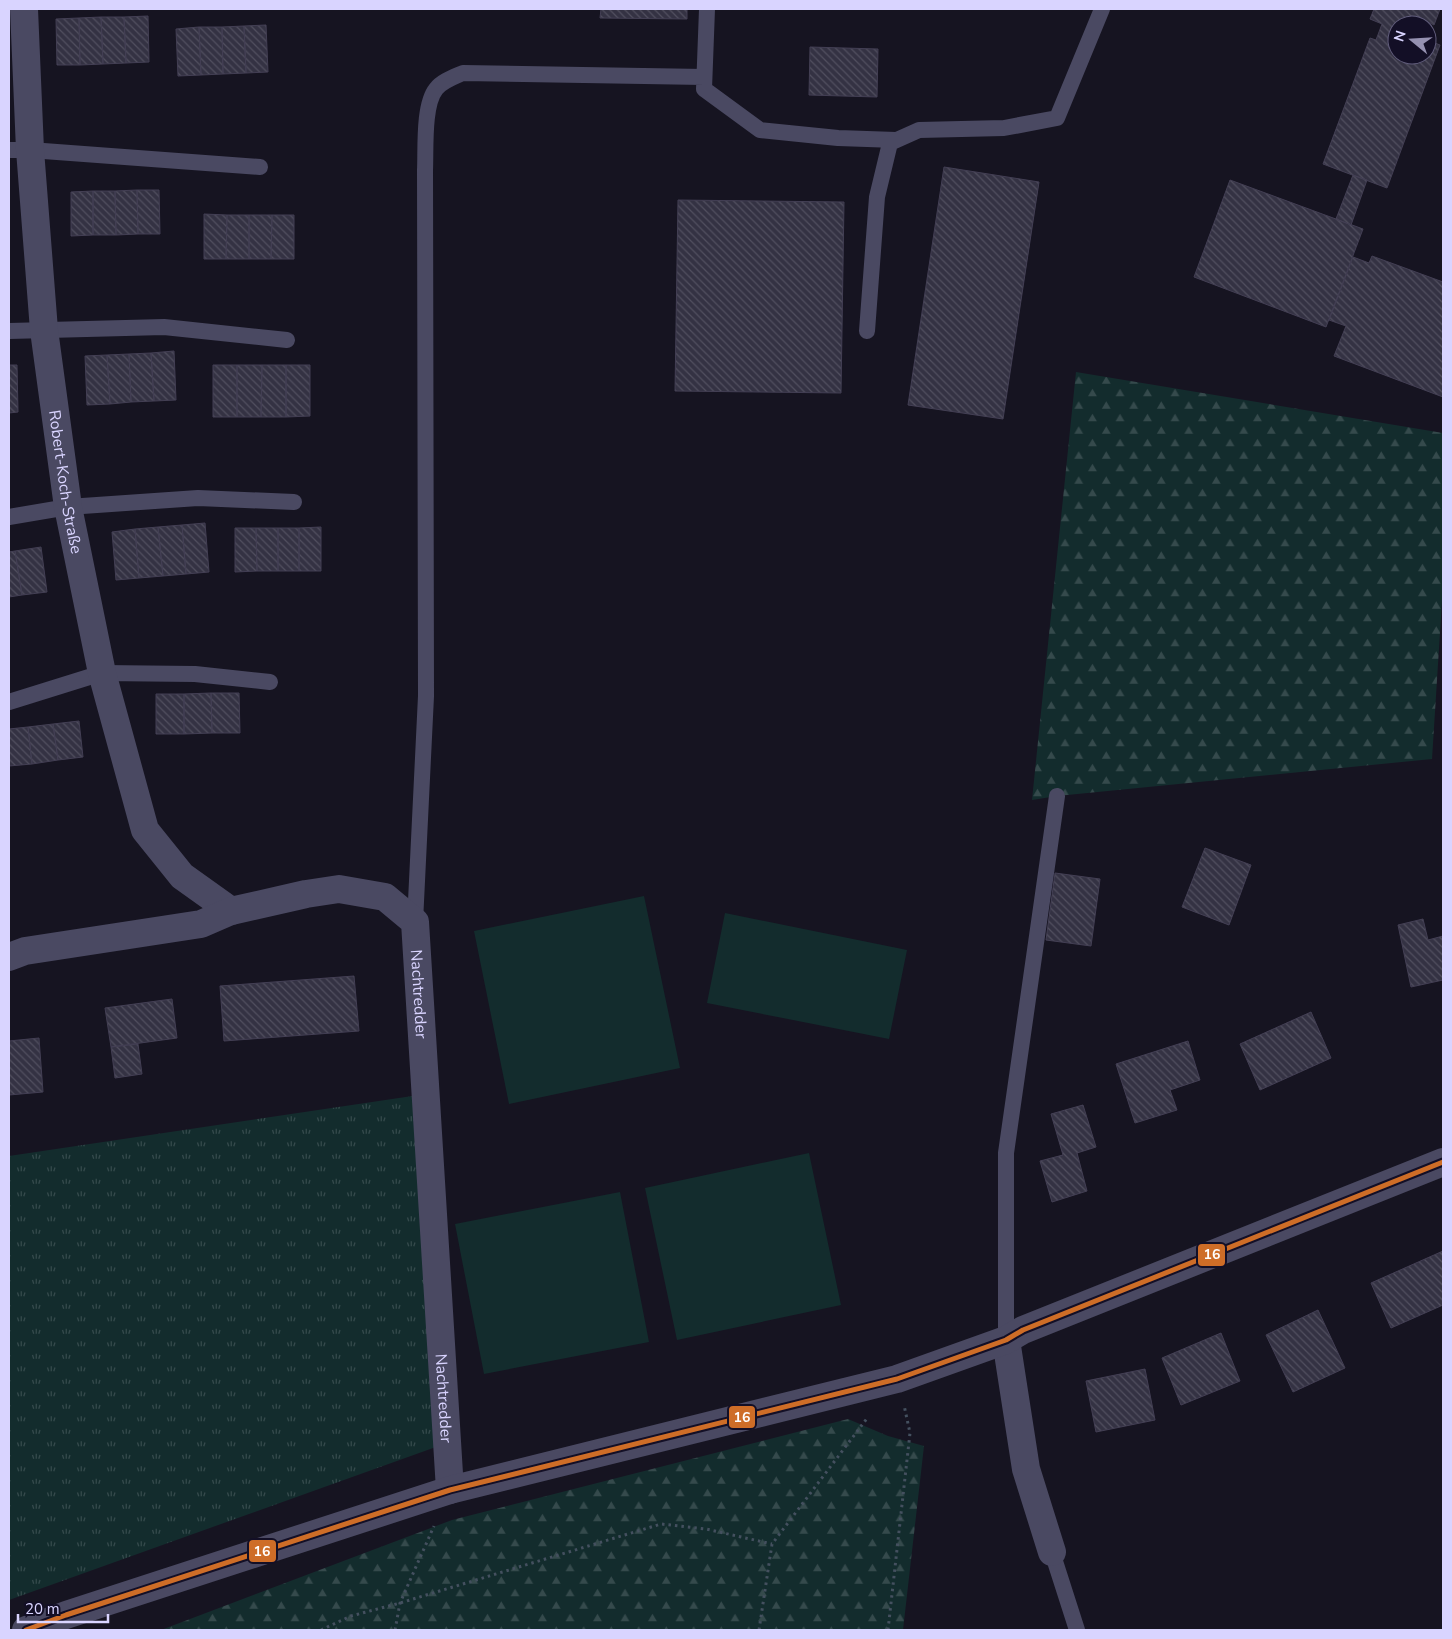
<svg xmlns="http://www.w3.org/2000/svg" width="1452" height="1639" font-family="'Nunito Sans',sans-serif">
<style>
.grass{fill:url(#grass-tufts)}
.forest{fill:url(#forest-firs)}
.park{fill:#132c2d}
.building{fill:url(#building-back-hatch);stroke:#433f54}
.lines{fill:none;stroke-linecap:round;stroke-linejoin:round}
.path{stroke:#44505f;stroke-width:3;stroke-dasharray:2.5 4;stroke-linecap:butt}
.lane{stroke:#4a4962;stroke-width:16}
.street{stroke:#4a4962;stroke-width:28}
.bus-1-casing{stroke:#130f26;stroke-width:9}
.bus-1{stroke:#ce6d27;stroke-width:5}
.labels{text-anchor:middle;stroke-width:4;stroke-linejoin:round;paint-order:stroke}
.street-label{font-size:16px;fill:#d9d4ff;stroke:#130f26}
.line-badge{stroke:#130f26;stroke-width:2}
.badge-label{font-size:14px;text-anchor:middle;font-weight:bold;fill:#fff}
</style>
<defs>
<pattern id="grass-tufts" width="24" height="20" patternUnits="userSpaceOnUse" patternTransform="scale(1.25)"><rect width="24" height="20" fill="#132c2d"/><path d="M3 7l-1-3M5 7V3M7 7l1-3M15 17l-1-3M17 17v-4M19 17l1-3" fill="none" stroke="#354a4c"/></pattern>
<pattern id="forest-firs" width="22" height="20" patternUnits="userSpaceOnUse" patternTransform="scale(1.25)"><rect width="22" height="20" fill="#132c2d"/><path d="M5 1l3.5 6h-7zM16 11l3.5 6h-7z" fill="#354a4c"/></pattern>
<pattern id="building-back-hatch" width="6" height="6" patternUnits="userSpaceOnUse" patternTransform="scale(1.25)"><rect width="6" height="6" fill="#343243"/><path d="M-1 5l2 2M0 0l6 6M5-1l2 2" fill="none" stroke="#514f5f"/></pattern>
</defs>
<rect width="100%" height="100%" fill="#161421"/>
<path class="grass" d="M426,1094l21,349 -438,157v-444z"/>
<path class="forest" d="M1076,372l367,61v152l-11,174 -375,37 -25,4z
M848,1419l40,17 36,10 -21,184h-742l291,-110z"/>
<path class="park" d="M644,896l36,172 -171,36 -35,-173z
M725,913l182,37 -18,89 -182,-36z
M809,1153l32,152 -164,35 -32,-152z
M620,1192l29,150 -165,32 -29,-150z"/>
<path class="building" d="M601,9h86v10l-87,-1z
M1374,9h66l-6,16 -6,-3 -1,3h-30v30h30v-15l13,5 -53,143 -64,-24 47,-126 6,2 6,-16 -12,-5z
M148,16l1,46 -23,1 -2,-46z
M101,17h23l2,46 -23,1z
M101,17l2,47 -23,1 -1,-47z
M79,18l1,47h-23l-1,-46z
M266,25l2,47 -22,1 -2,-47z
M244,26l2,47 -23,1 -1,-47z
M199,27l2,48 -23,1 -2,-47z
M199,27h23l1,47 -22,1z
M810,47l68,2 -1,48 -68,-2z
M944,167l95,15 -36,237 -95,-14z
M1353,175l14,5 -16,45 -15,-6z
M1230,180l133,49 -37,98 -132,-50z
M137,190h22l1,44h-22z
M137,190l1,44 -22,1 -1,-44z
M93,191v44l-22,1v-44z
M93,191h22l1,44h-23z
M678,200l166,2 -3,191 -166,-2z
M204,214l23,1 -1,44h-22z
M227,215h22v44h-23z
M249,215h23l-1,44h-22z
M272,215h22v44h-23z
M1372,256l71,26v115l-109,-41 12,-30 -17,-6 24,-63 16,6z
M174,351l2,49 -22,1 -3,-48z
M151,353l3,48 -23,1 -2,-48z
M129,354l2,48 -21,2 -3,-49z
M107,355l3,49 -23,1 -2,-49z
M9,365h8l1,47 -9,1z
M213,365h24v52h-24z
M237,365h25l-1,52h-24z
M262,365h24v52h-25z
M286,365h24v51l-24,1z
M205,523l4,49 -23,2 -4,-49z
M182,525l4,49 -23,2 -5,-49z
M158,527l5,49 -24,2 -4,-49z
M321,527v44h-22v-43z
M235,528h21l1,43 -22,1z
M256,528h22v43h-21z
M278,528h21v43h-21z
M135,529l4,49 -23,2 -4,-48z
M41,547l6,45 -25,3 -7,-44z
M15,551l7,44 -13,2v-45z
M211,693h28l1,40h-28z
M211,693l1,40 -28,1v-40z
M156,694h28v40h-28z
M79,721l4,36 -25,3 -5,-36z
M53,724l5,36 -26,4 -4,-37z
M28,727l4,37 -23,2v-37z
M1205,848l46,17 -22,60 -47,-18z
M1055,873l45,6 -9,67 -45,-6z
M1423,919l5,21 15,-4v44l-32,7 -13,-62z
M354,976l5,55 -135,10 -4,-55z
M172,999l5,39 -66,9 -6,-39z
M1311,1012l20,46 -71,32 -20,-46z
M39,1038l4,54 -34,3v-54z
M1188,1041l12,39 -30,10 7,20 -42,13 -19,-59z
M138,1044l4,30 -27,4 -4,-31z
M1083,1105l13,42 -19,6 10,38 -35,11 -12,-41 23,-6 -12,-41z
M1443,1251v54l-52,23 -20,-45z
M1318,1310l27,58 -52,24 -27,-57z
M1221,1333l19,48 -59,24 -19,-47z
M1145,1369l10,51 -59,12 -10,-51z"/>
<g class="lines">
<path class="path" d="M321,1630l30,-14 49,-13 261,-79 45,5 66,15
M395,1630l5,-27 34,-77
M759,1630l13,-86 96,-127
M888,1630l22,-197 -6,-28"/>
<path class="lane" d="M707,9l-3,80 56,41 78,8 58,2
M9,150h21l230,17
M9,331l155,-4 123,13
M867,331l10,-134 13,-54 29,-13 85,-2 53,-10 45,-109
M9,517l59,-10 130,-9 96,4
M9,702l93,-29 93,1 75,8
M415,922l11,-226 -1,-526c1,-20 -2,-65 11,-81 6,-8 18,-12 27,-16l241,4
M1006,1340v-187l51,-357
M1052,1552l25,78"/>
<g class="street">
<path id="s1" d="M24,9l6,141 14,180 24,177 34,166 43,157 37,46 49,35"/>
<path id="s2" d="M9,957l16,-6 176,-27 30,-13 75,-17 33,-5 46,8 30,25 35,568"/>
<path d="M1006,1340l20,129 26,83"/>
<path d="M26,1630l40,-15 384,-125 447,-111 109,-39 17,-10 420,-168"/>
</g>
<defs>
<path id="bus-1" d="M26,1630l40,-15 384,-125 447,-111 109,-39 17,-10 420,-168"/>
</defs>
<use href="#bus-1" class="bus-1-casing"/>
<use href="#bus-1" class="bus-1"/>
</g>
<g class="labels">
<g class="street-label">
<text dy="6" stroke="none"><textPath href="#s1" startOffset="475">Robert-Koch-Straße</textPath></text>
<text dy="6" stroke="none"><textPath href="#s2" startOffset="496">Nachtredder</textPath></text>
<text dy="6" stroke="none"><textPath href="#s2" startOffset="901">Nachtredder</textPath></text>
</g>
</g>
<g class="line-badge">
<rect x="1197" y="1243" width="29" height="24" rx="5" fill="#ce6d27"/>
<rect x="728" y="1405" width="28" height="24" rx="5" fill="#ce6d27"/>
<rect x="248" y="1539" width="29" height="24" rx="5" fill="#ce6d27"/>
</g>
<g class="badge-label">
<text x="1212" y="1259">16</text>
<text x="742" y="1422">16</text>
<text x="262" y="1556">16</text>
</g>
<rect width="1452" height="1639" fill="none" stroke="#d9d4ff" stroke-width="20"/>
<g transform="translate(1412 40) rotate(288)"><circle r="24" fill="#130f26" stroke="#625e7d"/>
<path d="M0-4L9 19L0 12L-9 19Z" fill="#9591b1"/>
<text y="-8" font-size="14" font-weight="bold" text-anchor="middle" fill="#d9d4ff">N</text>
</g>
<path d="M18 1614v8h90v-8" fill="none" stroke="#d9d4ff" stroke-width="2.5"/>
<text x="25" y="1614" font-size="15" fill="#d9d4ff" stroke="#130f26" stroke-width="4" paint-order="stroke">20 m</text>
</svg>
